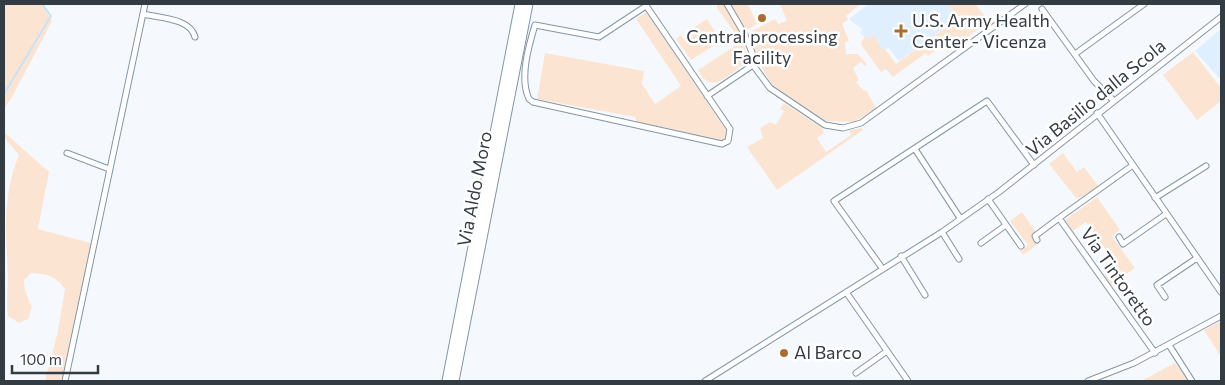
<svg xmlns="http://www.w3.org/2000/svg" width="1225" height="385" font-family="Commissioner,sans-serif">
<style>
.built{fill:#dfeffd}
.green{fill:#fbe5d2}
.lines{fill:none;stroke-linecap:round;stroke-linejoin:round}
.stream{stroke:#c7e3fa;stroke-width:2}
.minor-casing{stroke:#8396a6;stroke-width:7}
.primary-casing{stroke:#8396a6;stroke-width:11}
.minor{stroke:#fff;stroke-width:5}
.primary{stroke:#fff;stroke-width:9}
.poi-dot{fill:#aa6d31;stroke:#fff;stroke-width:2}
.labels{text-anchor:middle;stroke-width:5;stroke-linejoin:round;paint-order:stroke}
.poi-label{font-size:18px;fill:#343c43;stroke:#fff;text-anchor:start}
.street-label{font-size:18px;fill:#343c43;stroke:#fff}
</style>
<rect width="100%" height="100%" fill="#f5f9fd"/>
<path class="built" d="M869,4h79l10,14 -59,43 -10,-13 -7,2 -14,-10 -8,-7 2,-4 -13,-10z
M1221,29v51l-26,-29z"/>
<path class="green" d="M4,4h38l10,17 -40,76 -8,11z
M717,4h31l9,20 -16,10 5,17 -2,13c-17,12 -33,32 -46,6l43,-28 -24,-34z
M780,4h81l-15,12 2,4 -6,4 7,17 -4,1 1,12h12l9,10 -2,2 -4,-4 -8,6 6,12 -3,2 8,9 2,-1 10,18 -22,14 -28,-1 -53,-35 -9,-14 -16,-39 27,-14 3,5 9,-3z
M948,4h27l14,17 -41,31 -6,-7 -14,11 -2,-3 -33,24 -7,-8 -5,3 -19,-26 -1,-4 4,-5 3,2 6,-4 8,15 3,-1 11,15 62,-46z
M646,12l82,121 -2,6 -5,3 -84,-20 -2,-5 -98,-18 8,-46 99,18 -2,13 13,20 26,-18 -45,-67z
M707,19l14,22 -30,19 -15,-21 5,-4 4,6 10,-8 -2,-5z
M1193,52l28,36v13l-24,19 -34,-45z
M784,103l37,24 3,6 -7,5 9,14 25,-17 -2,-5 13,-2 1,2 -86,60 -30,-43 16,-9 -3,-10 10,-6 6,3 8,-14 -4,-2z
M4,132l45,40 -11,57 56,15 -29,137h-20l13,-50 7,-42c-9,-13 -18,-15 -34,-16l-7,7 1,11 7,16 -4,12 -9,4 -11,-7c-2,-14 0,-25 0,-39 -2,-42 -6,-82 11,-122l-15,-18z
M1063,153l14,19 7,-5 15,20 -22,12 -28,-35z
M1097,197l23,33 -8,6 23,32 -25,18 -7,-10 14,-11 -31,-43 -13,9 -8,-11z
M1022,212l14,20 -5,4 6,9 -14,10 -3,-4 8,-6 -18,-24z
M1221,321v31l-2,2 -15,-24z
M1175,363l13,18h-47z"/>
<g class="lines">
<path class="stream" d="M4,94l47,-78 -9,-12"/>
<defs>
<path id="minor" d="M645,4l85,125 -2,12 -6,3 -189,-42 -4,-3c-10,-21 0,-54 6,-74l64,12 47,-31
M727,4l18,31 8,20v10l17,23 55,37 18,3 18,-5 164,-119
M1042,9l52,72 19,19
M143,14c17,4 47,4 52,23
M1075,54l69,-50
M707,96l46,-31
M1097,113l124,179
M915,149l45,69
M67,153l42,16
M1133,165l-74,53 96,135
M1155,198l51,-32
M988,199l33,47
M942,232l17,27
M1119,237l4,7 43,-30
M1037,240l-2,-4 24,-18
M981,243l25,-18
M901,256l24,39
M882,268l-48,-67 153,-100 47,64
M846,292l62,89
M1165,297l-8,-12 40,-27
M1169,345l23,36
M856,373l31,-22
M65,381l80,-377
M705,381l237,-149 57,-40 222,-175
M1088,381l46,-18 87,-47"/>
<path id="primary" d="M447,381l73,-377
M454,381l74,-377"/>
</defs>
<use href="#minor" class="minor-casing"/>
<use href="#primary" class="primary-casing"/>
<use href="#minor" class="minor"/>
<use href="#primary" class="primary"/>
</g>
<g class="poi-dot">
<circle cx="762" cy="18" r="5"/>
<path d="M898.5 23.5h5v5h5v5h-5v5h-5v-5h-5v-5h5z"/>
<circle cx="784" cy="353" r="5"/>
</g>
<g class="labels">
<g class="poi-label">
<text x="912" y="27">U.S. Army Health<tspan x="912" dy="21">Center - Vicenza</tspan></text>
<text x="762" y="43" text-anchor="middle">Central processing<tspan x="762" dy="21">Facility</tspan></text>
<text x="794" y="359">Al Barco</text>
</g>
<g class="street-label">
<text transform="translate(1096 98) rotate(-39)" y="6">Via Basilio dalla Scola</text>
<text transform="translate(475 189) rotate(-79)" y="6">Via Aldo Moro</text>
<text transform="translate(1118 277) rotate(55)" y="6">Via Tintoretto</text>
</g>
</g>
<rect width="1225" height="385" fill="none" stroke="#343c43" stroke-width="10"/>
<path d="M12 365v8h86v-8" fill="none" stroke="#343c43" stroke-width="2.5"/>
<text x="20" y="365" font-size="15" fill="#343c43" stroke="#ffffff" stroke-width="4" paint-order="stroke">100 m</text>
</svg>
